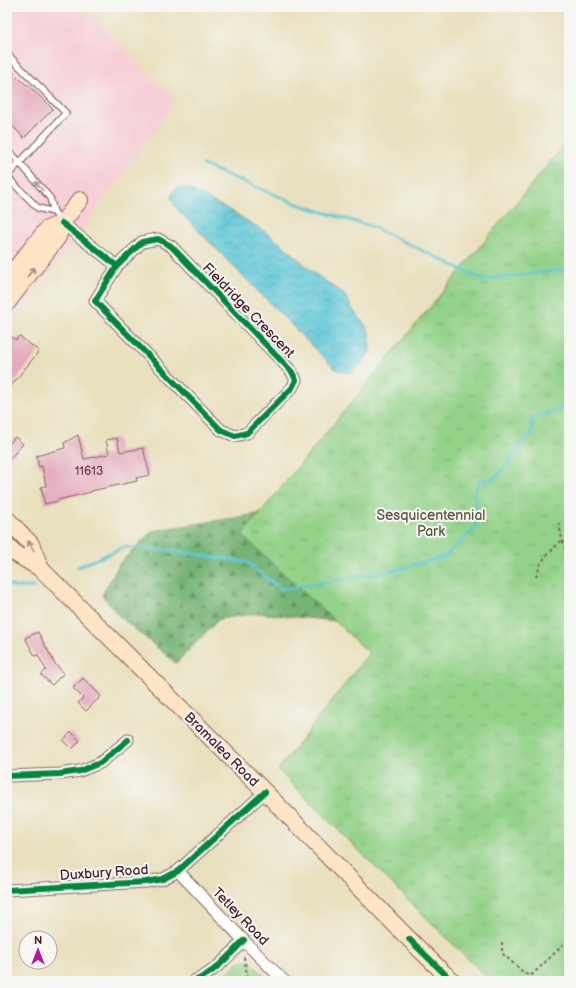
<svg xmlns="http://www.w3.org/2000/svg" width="576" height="988" font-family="'Balsamiq Sans',sans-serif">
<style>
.built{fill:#f6cfd7}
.forest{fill:url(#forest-firs);stroke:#606a50}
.park{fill:url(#park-tufts);stroke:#6e785a}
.water{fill:url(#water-waves);stroke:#537381}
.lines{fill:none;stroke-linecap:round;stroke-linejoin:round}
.stream{stroke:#5cc7d7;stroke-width:3}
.building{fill:#e4a8bc}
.lane-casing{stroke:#82635e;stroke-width:8}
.street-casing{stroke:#82635e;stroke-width:13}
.secondary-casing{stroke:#82635e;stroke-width:18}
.path{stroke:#82635e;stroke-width:2;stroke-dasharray:3 3;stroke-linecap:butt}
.lane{stroke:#fff;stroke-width:5.5}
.street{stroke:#fff;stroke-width:11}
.secondary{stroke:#fee5c5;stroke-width:16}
.cycleway-casing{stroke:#f6f6f2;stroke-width:8}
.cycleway{stroke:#00873e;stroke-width:6}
.oneway{stroke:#ae9aa0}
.oneway2{stroke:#a48278}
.labels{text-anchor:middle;stroke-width:4;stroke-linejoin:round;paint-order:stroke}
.number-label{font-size:12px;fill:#70414f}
.street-label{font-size:14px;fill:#4a1f2b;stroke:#f6f6f2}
.park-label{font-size:14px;fill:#605547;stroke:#f6f6f2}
</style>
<defs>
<pattern id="forest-firs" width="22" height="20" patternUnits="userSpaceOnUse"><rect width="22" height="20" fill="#76b474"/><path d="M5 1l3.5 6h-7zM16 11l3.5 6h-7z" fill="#63925f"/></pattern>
<pattern id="park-tufts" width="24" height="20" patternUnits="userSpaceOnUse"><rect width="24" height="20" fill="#93d288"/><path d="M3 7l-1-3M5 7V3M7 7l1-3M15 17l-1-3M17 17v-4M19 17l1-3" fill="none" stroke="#80b476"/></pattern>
<pattern id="water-waves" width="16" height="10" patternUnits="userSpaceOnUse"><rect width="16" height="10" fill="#5cc7d7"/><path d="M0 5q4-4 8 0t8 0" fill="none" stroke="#52aab9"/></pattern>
</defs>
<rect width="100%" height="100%" fill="#f6f6f2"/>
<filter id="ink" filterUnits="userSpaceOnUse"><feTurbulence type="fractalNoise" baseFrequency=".025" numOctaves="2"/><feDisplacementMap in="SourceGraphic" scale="8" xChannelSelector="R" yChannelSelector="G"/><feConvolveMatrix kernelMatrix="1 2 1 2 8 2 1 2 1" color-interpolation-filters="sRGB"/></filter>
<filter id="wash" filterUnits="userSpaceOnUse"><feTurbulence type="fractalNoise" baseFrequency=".012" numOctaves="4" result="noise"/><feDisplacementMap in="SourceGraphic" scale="16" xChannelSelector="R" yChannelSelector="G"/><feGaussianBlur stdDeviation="0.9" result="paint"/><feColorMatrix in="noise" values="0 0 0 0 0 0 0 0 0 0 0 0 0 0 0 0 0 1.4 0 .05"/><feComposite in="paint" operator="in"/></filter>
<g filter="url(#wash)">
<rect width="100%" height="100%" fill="#e9e0bd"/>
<path class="built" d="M7,7h74l95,93 -169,232z"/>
<path class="forest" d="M265,513l118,113 -124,-13 -40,6 -43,44 -58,-48 -16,-20 18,-32 32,-32z"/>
<path class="park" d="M569,139v842h-79l-212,-211 91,-117 -127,-118z
M240,961h9l21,20h-51z"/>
<path class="water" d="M185,187l46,24 33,20 23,18 27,24 29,20 12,20 9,10 6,10v18l-7,12 -14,10 -14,-4 -158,-160 -6,-12 4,-8z"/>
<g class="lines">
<path class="stream" d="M203,165l97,40 73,22 111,53 85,-11
M78,567l47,-20 51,4 70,11 36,27 105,-17 57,-15 32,-30 -1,-35 4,-11 16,-3 15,-17 8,-15 14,-13v-14l30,-11 7,-13
M7,584l7,3h20"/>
</g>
<g id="blocks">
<path class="building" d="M7,66l19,19 1,-1 26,25 -29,29 -17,-18z
M19,336l20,15 -32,40v-48l5,-6 4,3z
M78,435l6,24 25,-5 -3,-14 11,-2 3,14 23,-4 7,27 -14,3 1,3 -46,10v1l-33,8v1l-13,3 -4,-17 5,-1 -4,-20 -3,1 -3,-11 29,-8 -1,-5z
M15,437l8,7 -16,18v-16z
M38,632l17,32 9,9 -12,12 -11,-10 5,-5 -8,-15 -3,1 -10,-18z
M83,678l18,18 -15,15 -8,-8 5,-5 -10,-10z
M71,732l9,9 -8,8 -9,-8z"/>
</g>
</g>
<g filter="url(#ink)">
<use href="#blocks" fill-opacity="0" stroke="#82635e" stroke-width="1"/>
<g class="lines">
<defs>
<path id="lane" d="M7,54l59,59 -59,63
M7,148l43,50 4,14 8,10
M7,177l31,31 16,4"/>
<path id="street" d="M62,223l55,43 25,-24 16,-3 13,7 121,126 4,8 -4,8 -45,45 -12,3 -14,-6 -126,-129 22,-35
M7,776l53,-2 20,-3 20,-8 28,-23
M178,871l70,74 36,36
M7,890l139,-8 17,-3 15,-8 87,-79
M194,981c20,-8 35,-25 50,-41"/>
<path id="secondary" d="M7,279l40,-50 15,-6
M7,303l51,-66 4,-14 18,-23
M7,519l24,25 10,25
M7,545l9,9 25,15 224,223 144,147 43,42"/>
</defs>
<use href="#lane" class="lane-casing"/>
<use href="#street" class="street-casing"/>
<use href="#secondary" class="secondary-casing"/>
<path class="path" d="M559,523c2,12 4,24 10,34
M536,577l5,-14 6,-8 15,-15
M502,942v11l23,21 5,1 3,-1 36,-35
M244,957l4,24"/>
<use href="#lane" class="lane"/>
<use href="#street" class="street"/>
<use href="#secondary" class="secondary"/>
<defs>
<path id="cycleway" d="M62,223l55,43 25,-24 16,-3 13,7 121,126 4,8 -4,8 -45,45 -12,3 -14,-6 -126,-129 22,-35
M7,776l53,-2 20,-3 20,-8 28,-23
M7,890l139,-8 17,-3 15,-8 87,-79
M409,939l43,42
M194,981c20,-8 35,-25 50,-41"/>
</defs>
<use href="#cycleway" class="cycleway-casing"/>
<use href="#cycleway" class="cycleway"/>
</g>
<defs><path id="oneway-shaft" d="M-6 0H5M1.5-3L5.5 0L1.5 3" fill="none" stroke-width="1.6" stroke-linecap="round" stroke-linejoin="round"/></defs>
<use class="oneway" href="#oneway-shaft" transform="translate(39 186) rotate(-131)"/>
<g class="oneway2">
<use href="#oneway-shaft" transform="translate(31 272) rotate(-52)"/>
<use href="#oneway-shaft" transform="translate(31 546) rotate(-119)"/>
</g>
</g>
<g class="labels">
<g class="number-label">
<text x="89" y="475">11613</text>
</g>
<g class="street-label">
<text transform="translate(249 310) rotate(46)" y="5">Fieldridge Crescent</text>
<text transform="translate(222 749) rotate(45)" y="5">Bramalea Road</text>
<text transform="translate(104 872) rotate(-4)" y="5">Duxbury Road</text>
<text transform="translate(241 916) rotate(46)" y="5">Tetley Road</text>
</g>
<g class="park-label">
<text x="431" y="520">Sesquicentennial<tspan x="431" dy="16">Park</tspan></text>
</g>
</g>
<rect width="576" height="988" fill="none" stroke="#f6f6f2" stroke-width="24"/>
<g transform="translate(38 950)"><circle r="19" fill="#f6f6f2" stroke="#b1a0a2"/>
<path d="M0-3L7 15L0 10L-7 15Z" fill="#b5179e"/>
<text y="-6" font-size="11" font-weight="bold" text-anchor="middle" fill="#4a1f2b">N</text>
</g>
</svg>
